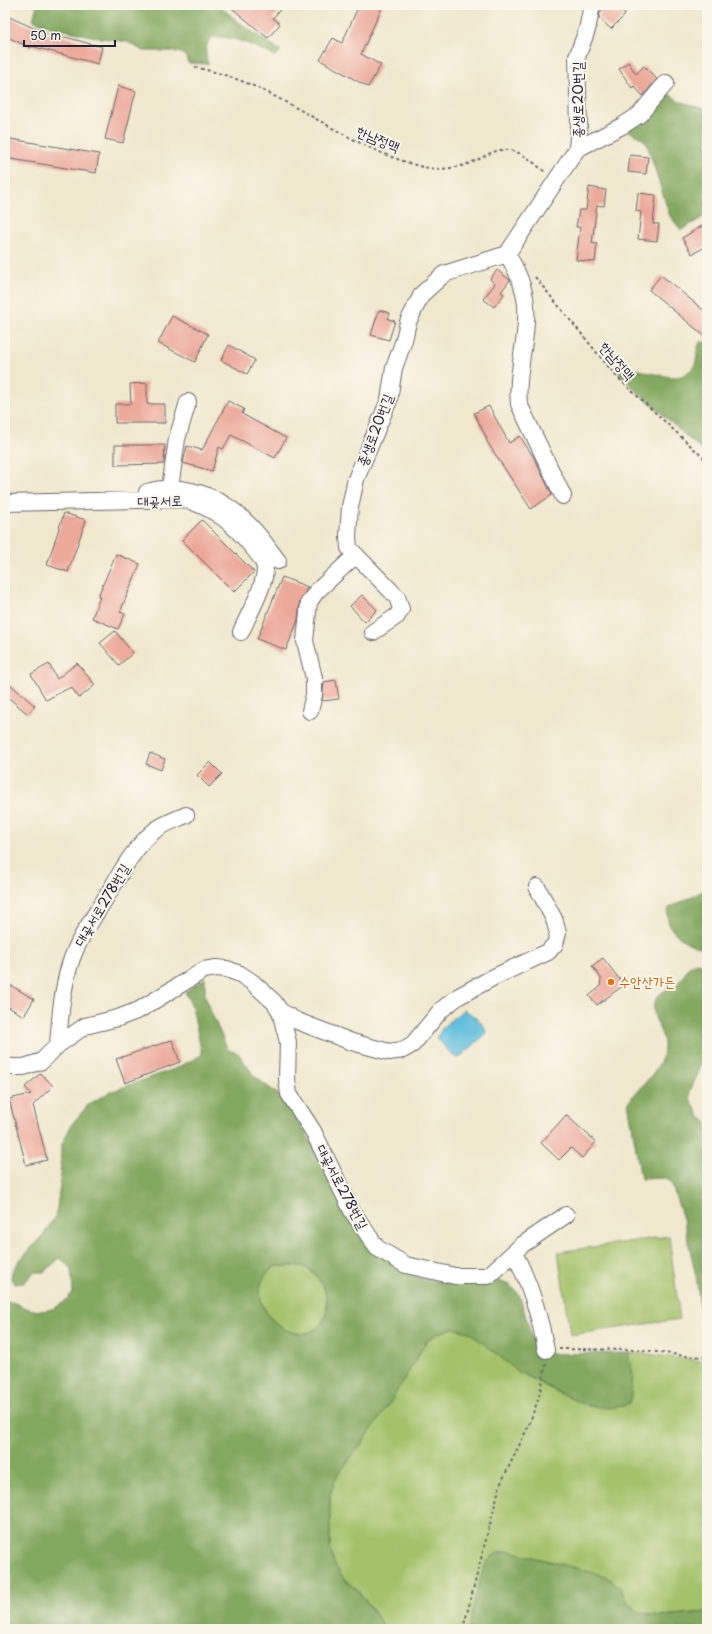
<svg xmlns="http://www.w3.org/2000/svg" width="712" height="1634" font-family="'Playpen Sans','Poor Story',sans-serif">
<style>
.green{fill:#a4c26a;stroke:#637252}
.forest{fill:#83a85e;stroke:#52654c;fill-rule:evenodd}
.water{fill:#5fbedd;stroke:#40708c}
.building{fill:#eca99a}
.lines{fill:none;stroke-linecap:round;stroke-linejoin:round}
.minor-casing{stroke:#6a676e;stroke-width:18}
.path{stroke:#6a676e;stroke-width:2;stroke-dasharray:3 3;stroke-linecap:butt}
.minor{stroke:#fff;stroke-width:16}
.food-dot{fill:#e8710a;stroke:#fbf7ec;stroke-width:1.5}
.labels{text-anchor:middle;stroke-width:4;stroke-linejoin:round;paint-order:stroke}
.street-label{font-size:14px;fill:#22223b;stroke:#fbf7ec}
.food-label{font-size:14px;fill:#c56008;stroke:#fbf7ec;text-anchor:start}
</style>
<rect width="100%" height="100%" fill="#fbf7ec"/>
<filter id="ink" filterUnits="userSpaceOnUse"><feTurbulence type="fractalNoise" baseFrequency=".025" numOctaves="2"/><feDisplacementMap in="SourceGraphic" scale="8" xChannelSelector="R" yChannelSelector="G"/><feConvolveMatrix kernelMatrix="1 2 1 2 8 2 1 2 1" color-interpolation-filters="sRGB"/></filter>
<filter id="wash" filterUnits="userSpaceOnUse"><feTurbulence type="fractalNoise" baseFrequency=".012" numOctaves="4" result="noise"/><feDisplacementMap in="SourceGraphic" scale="16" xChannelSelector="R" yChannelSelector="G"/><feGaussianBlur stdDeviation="0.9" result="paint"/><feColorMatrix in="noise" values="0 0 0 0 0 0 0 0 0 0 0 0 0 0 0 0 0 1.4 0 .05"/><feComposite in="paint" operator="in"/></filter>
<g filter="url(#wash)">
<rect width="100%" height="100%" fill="#f0e8cd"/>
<path class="green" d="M669,1236l11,83 -110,16 -12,-83z
M276,1266c8,1 17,-1 25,0 22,5 34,41 20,58 -29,34 -90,-31 -45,-58z
M454,1328l16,4 49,40 40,21 31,13 43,-30 -5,-23c27,0 52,7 79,8v251l-47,4 -19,-3 -12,-9 -9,-17 -14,-11 -96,-25 -27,19 -14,59h-85l-7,-13 -18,-24 -15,-13 -10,-15 -4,-17v-52l7,-20 24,-30 29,-42 36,-61 12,-9z"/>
<path class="forest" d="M37,5h181l27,22 36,24 -6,5c-18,-8 -45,-23 -65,-18 -5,9 -5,16 -2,26l-20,-1 -1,-6 -8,-5 -9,-1h-27l-15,-9 -32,-5 -45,-10 -18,-7z
M666,92l13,9 28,9v105l-26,15 -11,-14 -3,-9 -20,-63c-5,-8 -14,-9 -22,-16z
M700,342h7v113l-76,-69 -12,-14 1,-5c19,1 37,10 56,10 6,0 14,-5 18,-11 4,-7 2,-16 6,-24z
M707,889v59c-19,-1 -46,-18 -38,-40z
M699,963l6,3 2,9v79l-17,37v7l9,18 8,7v237l-11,-84 -12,-54 -13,-40 -6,-4 -24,1 -13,-77c12,-15 34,-33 36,-53 2,-17 -17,-34 -8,-50 6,-10 18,-11 24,-19 8,-8 6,-16 19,-17z
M205,978v16l3,11 20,45 10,3 16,23 29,22 54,84 63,88 24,9 25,4h27l20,-3 14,5 9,9 17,57 8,3 84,-1 5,23 -3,26 -6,4 -16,2 -18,-2 -14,-5 -57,-29 -50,-40 -15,-4 -16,5 -12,9 -36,61 -29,42 -24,30 -7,20v52l4,17 10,15 15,13 18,24 7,13h-379v-327c10,-1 15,4 24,7 19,5 32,-1 44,-17l-2,-23 -11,-11 -16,14h-10l-10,11 -9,1 -4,-5 1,-7 8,-12 24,-26 12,-19 4,-29 1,-40 11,-22 17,-20 21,-12 64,-23 28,-14 -10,-49 -7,-14zM276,1266c8,1 17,-1 25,0 22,5 34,41 20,58 -29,34 -90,-31 -45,-58z
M510,1551l96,25 14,11 9,17 12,9 19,3 47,-4v17h-238c3,-15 11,-61 21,-71 5,-5 14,-6 20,-7z"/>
<path class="water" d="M463,1010c10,4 20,12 24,23l-28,25 -6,-2 -16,-18 6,-11z"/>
<g id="blocks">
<path class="building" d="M228,5h56l-11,13 7,6 -12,14z
M359,5h24l-22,49 20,11 -13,22 -48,-27 13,-22 9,5z
M608,5h24l-8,8 1,2 -14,14 -12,-11 1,-6z
M5,15l44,20 1,-2 52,14 -4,17 -67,-18v2l-26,-12z
M628,62l8,12 8,-8 13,13 -14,17 -9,-10 -2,2 -13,-19z
M118,86l18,5 -13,52 -18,-4z
M5,138l94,16 -3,19 -91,-15z
M630,155l18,2 -2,17 -18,-2z
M589,187l17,3 -2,16 -7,-1 -5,38 5,1 -2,18 -19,-2 4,-33h-4l3,-17h7z
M638,193l18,2 -3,29h6l-2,17 -19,-2 3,-27 -5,-1z
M707,223v23l-15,8 -10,-16z
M497,270l13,10 -9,12 3,2 -10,13 -11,-8 12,-15 -5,-5z
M661,275l46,38v25l-58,-48z
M379,310l11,3 -2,6 7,2 -6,19 -18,-5z
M172,316l36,18 -13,28 -37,-19z
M229,345l26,15 -8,14 -26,-14z
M147,383v21h18v19h-50v-19h16l-1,-20z
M228,401l16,8 -2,5 44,24 -11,20 -44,-23 -8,14 -4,-2 -7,24 -29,-8 4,-17 15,4z
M489,406l20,37 11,-7 14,22 18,37 -21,14 -45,-69 1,-1 -13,-26z
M115,445h50l-1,19 -49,1z
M64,513l22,7 -18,52 -21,-7z
M202,520l52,52 -20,20 -52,-52z
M116,554l24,10 -20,48 5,2 -7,15 -26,-11 8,-21 -2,-1z
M282,577l26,10 -8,14 -2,19 -12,30 -29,-11z
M362,595l15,15 -12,12 -15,-16z
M115,631l18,22 -14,12 -19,-22z
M77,663l18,22 -16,13 -8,-11 -25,13 -15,-26 18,-10 8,15z
M336,680l3,19 -17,2 2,-19z
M11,685l24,21 -7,8 -23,-19v-7z
M150,753l15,6 -4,11 -15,-6z
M210,762l12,12 -13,13 -12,-12z
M603,958l21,27 -27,20 -8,-9 11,-9 1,-9 -9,-12z
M5,982l29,17 -10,17 -19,-11z
M172,1040l8,22 -55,21 -9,-24z
M41,1073l12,13 -20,19 14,55 -21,5 -17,-66 22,-5 -6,-7z
M566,1115l30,27 -14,16 -11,-10 -12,12 -18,-17z"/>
</g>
</g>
<g filter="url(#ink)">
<use href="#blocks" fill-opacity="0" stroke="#6a676e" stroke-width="1"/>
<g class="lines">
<defs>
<path id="minor" d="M577,149l45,-23 17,-11 27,-32
M507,254c23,37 22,59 15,101 -2,17 -5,32 -3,49l44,92
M170,488l7,-49 11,-37
M147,492c36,-11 75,5 100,31 12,11 21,25 31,38
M5,503l179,-4c31,9 49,24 69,49 4,5 12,14 12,21 0,18 -17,46 -24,63
M373,632l24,-16 4,-7 -4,-12 -48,-49 -1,-12 2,-29 6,-28 33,-79 5,-32 10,-28 4,-18 14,-28 22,-20 63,-20 70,-105 2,-24 -2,-68 10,-27 5,-25
M310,711l4,-16v-17l-9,-37 4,-39 7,-10 40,-37
M280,1011l17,10 55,21 37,10 14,-2 10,-6 28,-34 18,-14 35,-19 54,-25 7,-8 3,-11 -4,-14 -17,-32
M58,1045c2,-27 4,-55 12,-81 8,-25 22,-44 35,-65 14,-23 27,-49 48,-67 9,-8 22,-12 33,-17
M5,1067h19l18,-6 16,-16 27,-19 33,-8 21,-8 65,-40 12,-2 11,1 13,5 12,8 22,20 6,9 8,31 -1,37 2,15 24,37 39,80 25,37 29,17 49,11h33l34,-31 44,-30
M514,1253c16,30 26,64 32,97"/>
</defs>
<use href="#minor" class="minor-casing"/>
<path class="path" d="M195,67c25,6 48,13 71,25 51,25 98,59 153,74 19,5 38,3 56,-5 11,-5 21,-13 34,-11 14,2 26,14 36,22
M535,277l81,99 91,85
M559,1349l83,1 44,6 21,1
M463,1629l37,-144 28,-58 11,-30 7,-33"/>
<use href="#minor" class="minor"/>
</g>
</g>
<circle class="food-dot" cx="611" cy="982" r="4"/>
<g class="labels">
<g class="street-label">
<text transform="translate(578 100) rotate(-90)" y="5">종생로20번길</text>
<text transform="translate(378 139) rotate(23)" y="5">한남정맥</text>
<text transform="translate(617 361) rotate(49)" y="5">한남정맥</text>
<text transform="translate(375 430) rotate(-69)" y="5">종생로20번길</text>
<text transform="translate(160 501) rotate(-1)" y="5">대곶서로</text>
<text transform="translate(102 905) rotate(-59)" y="5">대곶서로278번길</text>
<text transform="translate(342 1187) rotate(62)" y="5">대곶서로278번길</text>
</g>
<g class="food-label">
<text x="619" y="987">수안산가든</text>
</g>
</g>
<rect width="712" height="1634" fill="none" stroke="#fbf7ec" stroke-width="20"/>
<path d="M24 40v6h91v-6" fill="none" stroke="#22223b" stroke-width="2"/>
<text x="30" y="40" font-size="12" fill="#22223b" stroke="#fbf7ec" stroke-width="3" paint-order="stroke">50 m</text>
</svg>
